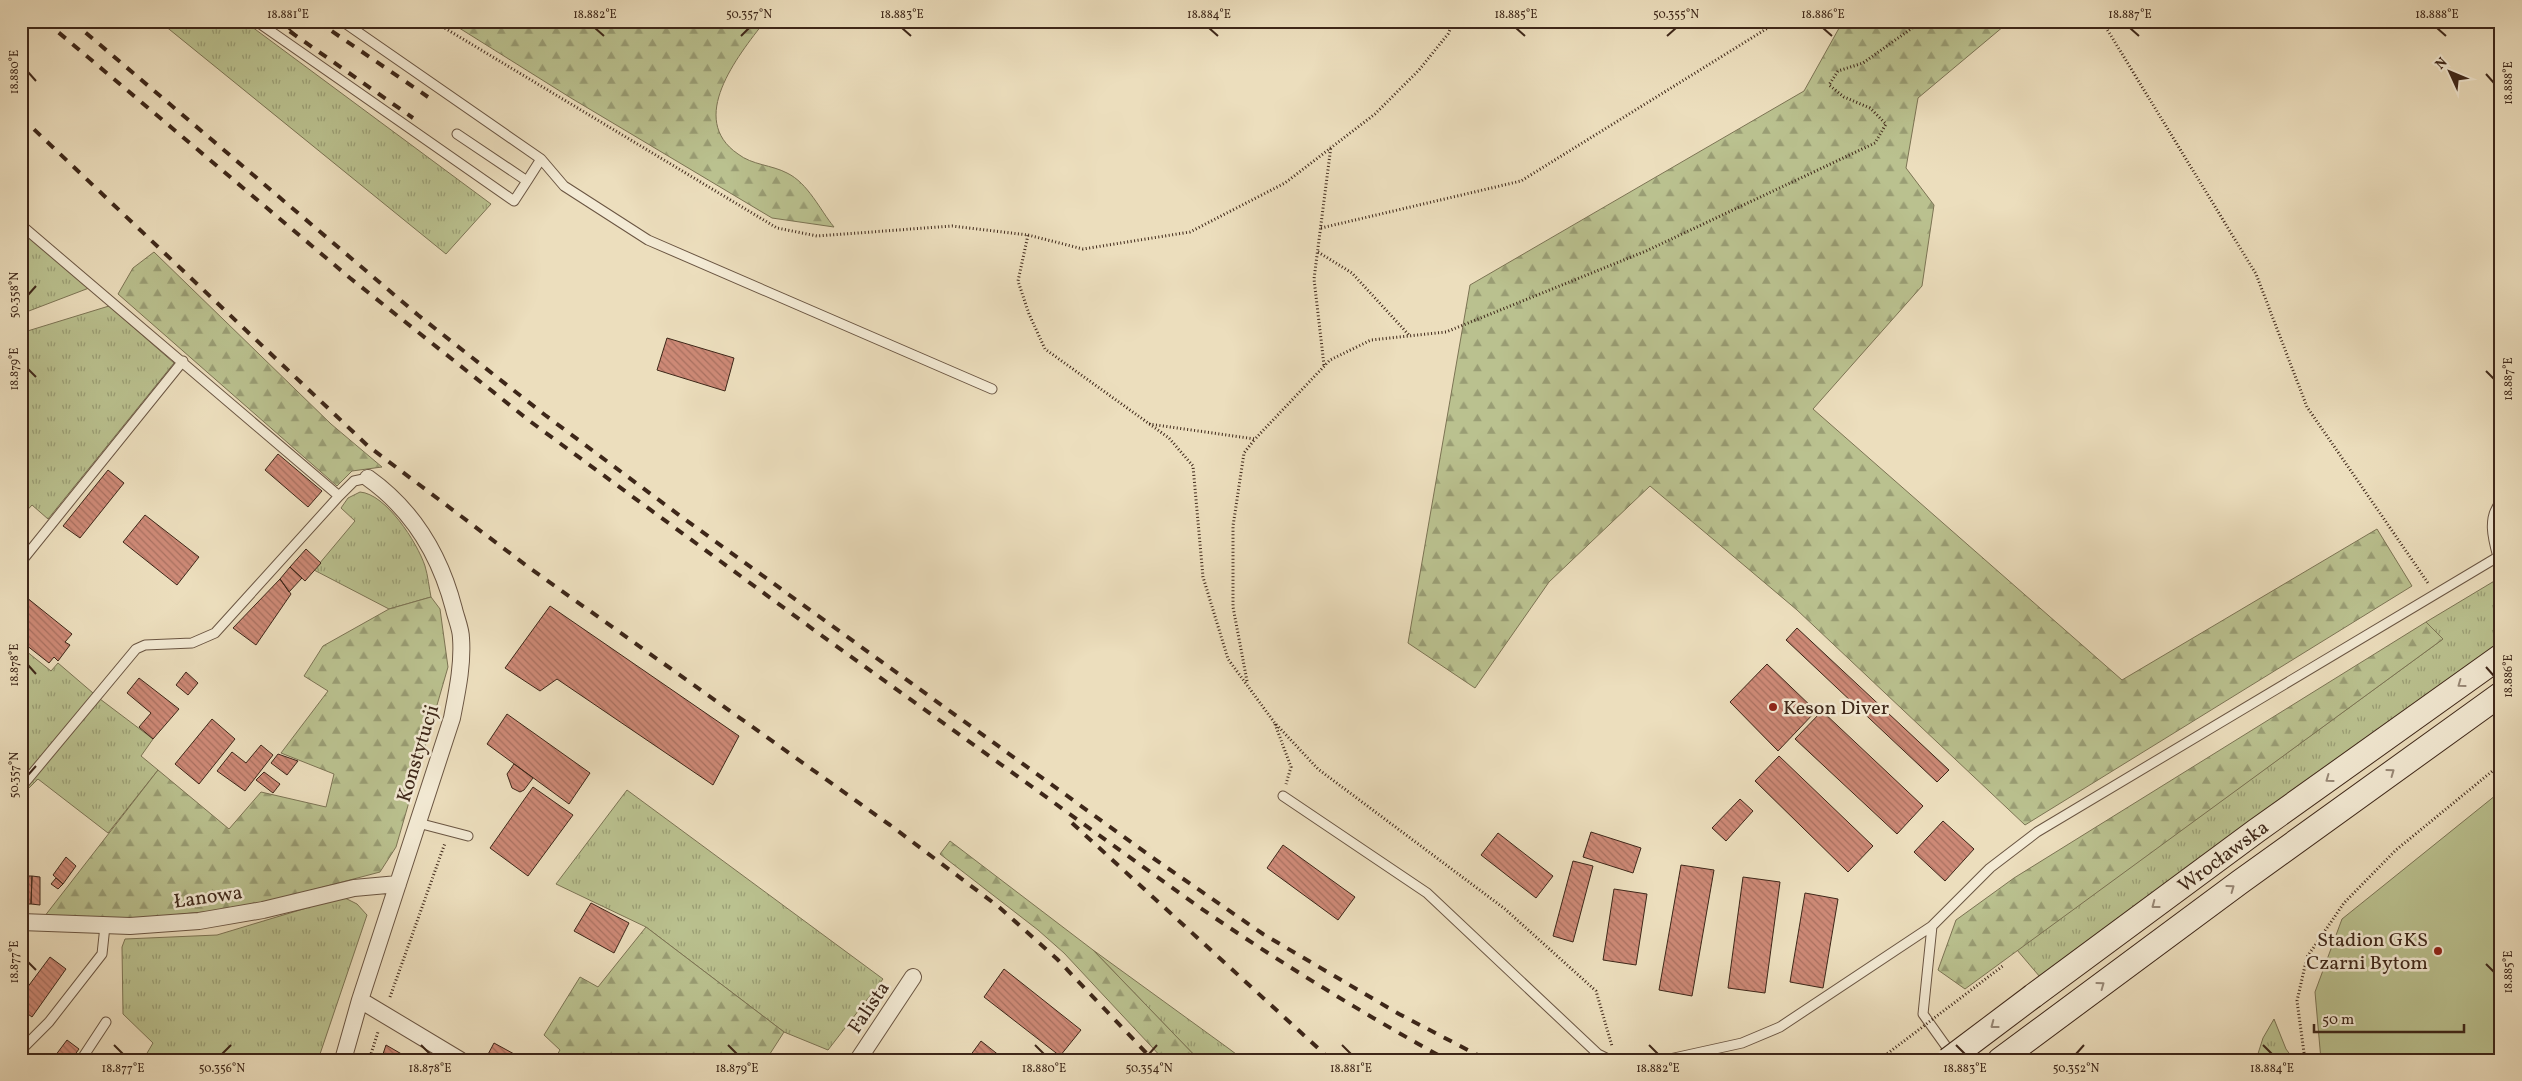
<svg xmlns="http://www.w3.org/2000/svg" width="2522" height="1081" font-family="Vollkorn,serif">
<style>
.grass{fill:url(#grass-tufts);stroke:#7c7454}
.forest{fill:url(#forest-firs);stroke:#7c7454}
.green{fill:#bac18f;stroke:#7c7454}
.building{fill:url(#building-back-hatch);stroke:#3e2719}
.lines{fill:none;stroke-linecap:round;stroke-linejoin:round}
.service-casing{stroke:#6a5542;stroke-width:11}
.minor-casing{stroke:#6a5542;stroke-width:18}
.secondary-casing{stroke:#3e2719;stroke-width:26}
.path{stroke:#3e2719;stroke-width:3;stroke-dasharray:1 2.5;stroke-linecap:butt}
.service{stroke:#f3ead4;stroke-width:9}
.minor{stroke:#f3ead4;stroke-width:16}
.secondary{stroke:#f3ead4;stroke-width:24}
.rail{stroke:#3e2719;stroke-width:4;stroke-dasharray:9 9;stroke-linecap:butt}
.secondary-bridge-casing{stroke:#3e2719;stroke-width:26;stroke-linecap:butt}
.path-bridge{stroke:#3e2719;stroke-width:3;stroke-dasharray:1 2.5;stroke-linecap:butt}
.secondary-bridge{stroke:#f3ead4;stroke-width:24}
.oneway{stroke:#988876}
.ticks{fill:none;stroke:#3e2719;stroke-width:2}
.poi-dot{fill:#8f2418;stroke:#f3ead4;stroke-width:2}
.labels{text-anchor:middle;stroke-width:5;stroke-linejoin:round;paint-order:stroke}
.poi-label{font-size:20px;fill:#3e2719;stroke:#f3ead4;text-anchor:start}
.street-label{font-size:20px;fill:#3e2719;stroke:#f3ead4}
.neatline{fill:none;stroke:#3e2719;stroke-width:2}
.ticks-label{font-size:12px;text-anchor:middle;fill:#3e2719}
</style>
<defs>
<pattern id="grass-tufts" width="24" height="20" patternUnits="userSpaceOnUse" patternTransform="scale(1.25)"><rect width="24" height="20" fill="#bac18f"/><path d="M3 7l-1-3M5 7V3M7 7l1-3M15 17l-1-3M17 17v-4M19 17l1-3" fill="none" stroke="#999d74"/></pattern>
<pattern id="forest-firs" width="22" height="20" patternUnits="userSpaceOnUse" patternTransform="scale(1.25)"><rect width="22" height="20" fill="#bac18f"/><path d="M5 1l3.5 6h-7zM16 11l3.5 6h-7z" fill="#999d74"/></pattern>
<pattern id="building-back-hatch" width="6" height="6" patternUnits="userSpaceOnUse" patternTransform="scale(1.25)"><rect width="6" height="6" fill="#cd8976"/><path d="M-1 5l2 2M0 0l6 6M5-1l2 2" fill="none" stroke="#a87060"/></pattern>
</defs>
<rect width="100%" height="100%" fill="#ecdebd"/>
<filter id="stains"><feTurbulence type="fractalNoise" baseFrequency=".004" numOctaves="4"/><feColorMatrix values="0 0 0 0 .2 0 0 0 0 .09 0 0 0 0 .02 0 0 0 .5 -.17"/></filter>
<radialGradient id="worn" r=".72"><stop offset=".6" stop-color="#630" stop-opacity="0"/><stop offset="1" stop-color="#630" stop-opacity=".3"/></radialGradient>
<path class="grass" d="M159,21h85l247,183 -45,50z
M21,229l68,59 -68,26z
M109,306l65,57 -126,156 -16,-14 -11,12v-184z
M360,492c26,2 57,50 65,74 3,10 4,21 6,31l-42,12 -75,-39 41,-49 -14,-13 7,-10z
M2501,577v65l-310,222 -151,113 -23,-27 426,-311 -17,-17z
M21,647l30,24 7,-8 42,36 53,40 -12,17 17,14 -50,63 -70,-54 -13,13 -4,-3z
M627,790l256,189 -55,71 -44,-18 -138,-105 -90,-43z
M343,897l14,7 10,11 -49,145h-175l10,-17 -30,-29 -1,-67 3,-8 92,-4z
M1093,950l135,98 16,12h-45z
M2274,1019l12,30 8,11h-38l7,-22z"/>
<path class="forest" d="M448,21h317c-28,36 -78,98 -27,133 14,11 34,11 49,19 21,10 33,37 47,54l-62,-9 -201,-120z
M1843,21h167l-92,77 -12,70 28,37 -12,81 -109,123 309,271 255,-151 35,57 -387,239 -228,-215 -147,-124 -101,96 -74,106 -67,-45 62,-358 334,-194z
M154,252l177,172 51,43 -30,4 -15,15 -219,-192 15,-26z
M431,597l9,12 8,58 -52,180 -16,25 -136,36 -114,11 -86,-2 114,-147 71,59 32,-37 65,15 8,-33 -53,-21 47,-62 -24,-15 19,-30 66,-37z
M2426,622l17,17 -478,350 -27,-19 18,-50 58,-42z
M950,841l143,109 106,110h-35l-100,-107 -26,-23 -98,-76z
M646,927l138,105 -18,28h-78l-5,-3 -2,3h-127l6,-10 -16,-15 36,-58 18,10z"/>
<path class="green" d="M2501,791v269h-180l-6,-68 27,-73z"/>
<path class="building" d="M667,338l67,20 -9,33 -68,-21z
M278,454l44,37 -14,16 -43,-37z
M108,470l16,13 -44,55 -17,-12z
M145,515l54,42 -22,28 -54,-43z
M306,549l15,14 -16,18 -15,-14z
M290,567l12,11 -13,14 -9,-13z
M280,579l11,15 -35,51 -23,-17z
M21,593l51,41 -7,8 5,3 -12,16 -4,-4 -5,6 -28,-22z
M550,606l189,130 -26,49 -156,-106 -17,12 -35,-23z
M1797,628l152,142 -12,12 -151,-142z
M1767,664l49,47 -38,40 -48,-49z
M186,672l12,11 -10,12 -12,-10z
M139,678l40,31 -26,30 -14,-12 12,-14 -24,-20z
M1822,711l101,95 -26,28 -102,-95z
M507,714l83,59 -21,31 -82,-60z
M212,719l23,20 -36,45 -24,-20z
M261,745l12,10 -28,36 -28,-20 15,-19 14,11z
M278,754l20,7 -11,14 -16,-12z
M1779,756l94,90 -25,26 -93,-91z
M514,764l19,14 -9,12 -4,2 -8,-4 -5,-14z
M264,772l16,12 -7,9 -17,-13z
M533,787l40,28 -45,61 -38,-28z
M1740,799l13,12 -27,30 -14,-13z
M1943,821l31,28 -29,32 -31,-29z
M1591,832l50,16 -8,25 -50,-16z
M1498,833l55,43 -17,22 -55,-43z
M1283,845l72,52 -17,23 -71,-52z
M66,857l10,9 -13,18 -10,-9z
M1573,861l20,5 -20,76 -20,-6z
M1681,865l33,5 -22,126 -33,-6z
M21,876h11l-1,28h-10z
M32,876l8,1v28l-9,-1z
M1743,877l37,5 -15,111 -37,-5z
M56,878l7,6 -5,5 -7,-5z
M1614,889l33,5 -11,71 -33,-5z
M1805,893l33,6 -15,89 -33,-6z
M591,903l38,20 -15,30 -40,-22z
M50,957l16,12 -34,48 -11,-8v-13z
M1004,969l77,61 -21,26 -76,-59z
M67,1040l12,9 -8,11h-19z
M981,1041l24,19h-38z
M494,1043l31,17h-40z
M386,1045l26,15h-31z"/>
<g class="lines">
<defs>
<path id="service" d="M256,21l258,180 13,-20
M342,21l199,138 -14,22 -70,-47
M541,159l23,27 84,54 344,149
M21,225l318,271
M2498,557c-5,-18 -11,-40 3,-55
M21,562l162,-201
M22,786l114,-137 9,-4 47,-2 23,-10 124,-137 15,-15 14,-3
M1283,796l144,97 171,161 12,6
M418,823l50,13
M1932,926l-9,88 30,42
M21,1050l28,-28 53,-68 3,-28
M81,1060l25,-38
M1665,1060l77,-17 38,-16 152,-101 58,-58 47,-36 464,-277"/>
<path id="minor" d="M21,922l109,4 69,-5 64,-11 91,-22 44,-4
M360,1000l100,60
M343,1060l17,-60 92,-282c5,-26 11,-53 9,-80 0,-9 -5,-20 -7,-29 -14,-54 -41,-99 -86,-131
M858,1060l55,-83"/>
<g id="secondary">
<path id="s1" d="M2033,996l223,-165 245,-175"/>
<path d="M2000,1060l240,-178 261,-188"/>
</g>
</defs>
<use href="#service" class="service-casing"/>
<use href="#minor" class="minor-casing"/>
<use href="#secondary" class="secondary-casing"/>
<path class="path" d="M433,21l344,207 40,8 135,-10 76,9 -10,46 11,33 16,35 124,89 24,28 10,111 25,82 46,63 44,47 187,140 91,82 16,55
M2102,21l154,253 51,133 121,176
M1321,228l200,-47 258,-160
M1028,235l55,14 107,-17 95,-49 90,-69 44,-44 29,-36 6,-13
M1318,252l34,21 57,62
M1324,365l-10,-86 17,-133
M1149,424l106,15 75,-79 41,-20 75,-8 200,-81 229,-108 11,-19 -16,-16 -26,-11 -15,-12 9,-14 25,-8 59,-42
M1247,681l-14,-74v-81l11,-73 11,-14
M1275,724l16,43 -5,17
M390,997l55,-154
M369,1060l9,-28
M2305,1060l-8,-59 10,-44 37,-54 52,-53 105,-86"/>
<use href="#service" class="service"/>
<use href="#minor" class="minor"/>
<use href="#secondary" class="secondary"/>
<path class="rail" d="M45,21l305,257 181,144 283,208 385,277c80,55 163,106 248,153
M72,21l346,294 127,100 138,103 470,340 110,76 136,80 88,46
M275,21l138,97
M317,21l111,76
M21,117l347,329 163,123 359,256 109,82 58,52 96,101
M1072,823l259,237"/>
<defs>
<path id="secondary-bridge" d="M1948,1060l85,-64"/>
</defs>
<use href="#secondary-bridge" class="secondary-bridge-casing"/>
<path class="path-bridge" d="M1879,1060l125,-95"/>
<use href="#secondary-bridge" class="secondary-bridge"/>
</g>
<defs><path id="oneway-chevron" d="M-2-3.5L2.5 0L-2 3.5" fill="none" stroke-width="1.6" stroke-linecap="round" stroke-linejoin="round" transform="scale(1.25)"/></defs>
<g class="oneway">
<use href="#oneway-chevron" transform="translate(2461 684) rotate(144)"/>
<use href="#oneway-chevron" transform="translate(2391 772) rotate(-36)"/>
<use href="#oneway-chevron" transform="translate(2329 779) rotate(144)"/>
<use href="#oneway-chevron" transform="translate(2231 888) rotate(-36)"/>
<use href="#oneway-chevron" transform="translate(2155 905) rotate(143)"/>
<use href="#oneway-chevron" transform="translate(2101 985) rotate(-36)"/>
<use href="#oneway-chevron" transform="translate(1994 1025) rotate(143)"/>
</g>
<path class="ticks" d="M288,28l9,8M595,28l9,8M902,28l9,8M1209,28l9,8M1516,28l9,8M1823,28l9,8M2130,28l9,8M2437,28l9,8M741,36l8,-8M1667,36l9,-8M28,72l8,9M2486,74l8,9M28,295l8,-9M28,369l8,8M2486,371l8,8M28,665l8,9M2486,667l8,9M28,775l8,-9M28,962l8,8M2486,964l8,8M114,1045l9,9M421,1045l9,9M728,1045l9,9M1035,1045l9,9M1342,1045l9,9M1649,1045l9,9M1956,1045l9,9M2263,1045l9,9M222,1054l9,-9M1149,1054l8,-9M2076,1054l8,-9"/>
<g class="poi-dot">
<circle cx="1773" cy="707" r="5"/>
<circle cx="2438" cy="951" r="5"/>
</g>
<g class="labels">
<g class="poi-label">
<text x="1783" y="714">Keson Diver</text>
<text x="2428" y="946" text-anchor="end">Stadion GKS<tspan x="2428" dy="23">Czarni Bytom</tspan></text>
</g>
<g class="street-label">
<text transform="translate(417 753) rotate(-73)" y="7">Konstytucji</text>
<text dy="7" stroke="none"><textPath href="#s1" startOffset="236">Wrocławska</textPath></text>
<text transform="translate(208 896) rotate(-8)" y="7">Łanowa</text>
<text transform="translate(868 1007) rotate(-56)" y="7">Falista</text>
</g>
</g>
<rect width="2522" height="1081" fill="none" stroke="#ecdebd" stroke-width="55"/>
<g transform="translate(2450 72) rotate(314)" stroke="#f3ead4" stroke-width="4" paint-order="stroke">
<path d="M0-4L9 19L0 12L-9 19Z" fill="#3e2719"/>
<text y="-8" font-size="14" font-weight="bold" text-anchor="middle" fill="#3e2719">N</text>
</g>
<path d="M2314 1024v8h150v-8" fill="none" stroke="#3e2719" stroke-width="2.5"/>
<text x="2322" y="1024" font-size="15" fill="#3e2719" stroke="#f3ead4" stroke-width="4" paint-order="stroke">50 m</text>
<rect x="28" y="28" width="2466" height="1026" class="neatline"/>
<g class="ticks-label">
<text x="288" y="18">18.881°E</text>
<text x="595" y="18">18.882°E</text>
<text x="749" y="18">50.357°N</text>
<text x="902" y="18">18.883°E</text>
<text x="1209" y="18">18.884°E</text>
<text x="1516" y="18">18.885°E</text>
<text x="1676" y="18">50.355°N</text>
<text x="1823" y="18">18.886°E</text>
<text x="2130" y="18">18.887°E</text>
<text x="2437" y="18">18.888°E</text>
<text transform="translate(14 72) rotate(-90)" y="4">18.880°E</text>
<text transform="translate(2508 83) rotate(-90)" y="4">18.888°E</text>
<text transform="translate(14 295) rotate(-90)" y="4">50.358°N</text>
<text transform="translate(14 369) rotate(-90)" y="4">18.879°E</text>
<text transform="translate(2508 379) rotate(-90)" y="4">18.887°E</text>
<text transform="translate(14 665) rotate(-90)" y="4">18.878°E</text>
<text transform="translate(2508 676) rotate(-90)" y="4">18.886°E</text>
<text transform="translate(14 775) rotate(-90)" y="4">50.357°N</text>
<text transform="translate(14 962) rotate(-90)" y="4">18.877°E</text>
<text transform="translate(2508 972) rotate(-90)" y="4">18.885°E</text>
<text x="123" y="1072">18.877°E</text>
<text x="222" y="1072">50.356°N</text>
<text x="430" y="1072">18.878°E</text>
<text x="737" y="1072">18.879°E</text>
<text x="1044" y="1072">18.880°E</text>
<text x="1149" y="1072">50.354°N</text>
<text x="1351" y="1072">18.881°E</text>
<text x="1658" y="1072">18.882°E</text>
<text x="1965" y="1072">18.883°E</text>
<text x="2076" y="1072">50.352°N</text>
<text x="2272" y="1072">18.884°E</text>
</g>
<rect width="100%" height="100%" filter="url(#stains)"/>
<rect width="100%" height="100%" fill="url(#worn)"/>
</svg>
